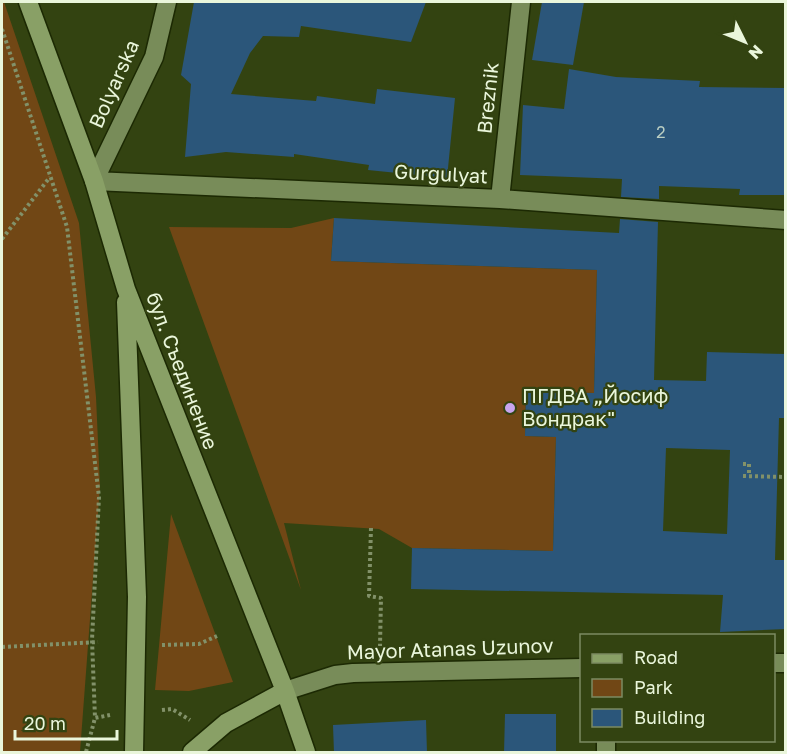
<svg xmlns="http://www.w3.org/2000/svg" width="787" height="754" font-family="'Golos Text',sans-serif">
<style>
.green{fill:#714715}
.building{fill:#2b567a;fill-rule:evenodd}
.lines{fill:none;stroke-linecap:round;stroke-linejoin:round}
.lane-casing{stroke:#1c2903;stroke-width:21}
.street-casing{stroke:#1c2903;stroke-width:21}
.primary-casing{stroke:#1c2903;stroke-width:21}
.path{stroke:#829169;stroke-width:4;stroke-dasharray:3 3;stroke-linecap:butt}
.lane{stroke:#788c59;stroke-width:18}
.street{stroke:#788c59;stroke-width:18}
.primary{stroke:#89a066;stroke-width:18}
.poi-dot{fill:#c8a5ee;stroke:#334311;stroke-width:2}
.labels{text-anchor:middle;stroke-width:4.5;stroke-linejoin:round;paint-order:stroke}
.number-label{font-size:16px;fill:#bacec3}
.street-label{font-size:20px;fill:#eaf6db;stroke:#334311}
.poi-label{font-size:20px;fill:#eaf6db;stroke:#334311;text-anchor:start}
</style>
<rect width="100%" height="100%" fill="#334311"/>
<path class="green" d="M2,2h2l75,221 17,174 4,89 -20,266h-78z
M334,218l-3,43 266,9 -3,123 -68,-1 -1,44 31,1 -3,114 -141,-3 -33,-19 -95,-6 17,67 -132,-363 122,1z
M171,514l62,168 -44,9 -34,-1z"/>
<path class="building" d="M194,2h232l-15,40 -110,-16 -2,11 -36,-1 -13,17 -19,41 85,7 1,-5 58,8 2,-15 78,9 -8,80 -79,-8 1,-5 -75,-11v3l-68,-5 -41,5 6,-73 -10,-9z
M542,2h42l-11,63 -41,-5z
M569,69l47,8 84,4 -1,6 87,1v107h-47l1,-6 -81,-3v13l-38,-2 1,-18 -102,-4 3,-70 41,4z
M334,218l285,15 1,-14 38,3 -4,158 52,1 1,-29 79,2v64h-7l-4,142h11v69l-66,3 3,-37 -312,-6 1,-41 141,3 3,-114 -31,-1 1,-44 68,1 3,-123 -266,-9zM666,448l64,2 -3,84 -64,-3z
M505,714h51v39h-52z
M426,720l1,33h-93l-1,-28z"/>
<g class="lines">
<defs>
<path id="lane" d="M606,752v-12"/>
<path id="street" d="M167,2l-13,55 -60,124 406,18 286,21
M500,199l21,-197
M774,663h12
M285,691l50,-16 18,-2 229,-5"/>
<path id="primary" d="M28,2l66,179 32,108 159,402 21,61
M126,302l11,295 -3,155
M192,752l34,-29 59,-32"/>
</defs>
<use href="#lane" class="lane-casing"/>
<use href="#street" class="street-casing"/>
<use href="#primary" class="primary-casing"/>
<path class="path" d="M2,29l65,198 32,270 -7,143 3,78 15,-3
M2,239l48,-62
M743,464h6v12
M743,476l43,1
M371,528l-2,68 12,2 -1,48
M162,645l37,-1 18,-8
M2,647l96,-5
M162,710l10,-1 18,11
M86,752l9,-34"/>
<use href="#lane" class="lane"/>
<use href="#street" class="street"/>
<use href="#primary" class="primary"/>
</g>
<circle class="poi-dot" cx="510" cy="408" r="6"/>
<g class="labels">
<g class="number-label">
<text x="661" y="138">2</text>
</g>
<g class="street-label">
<text transform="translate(114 84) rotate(-66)" y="7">Bolyarska</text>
<text transform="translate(488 98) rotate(-84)" y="7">Breznik</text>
<text transform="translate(441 174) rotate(3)" y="7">Gurgulyat</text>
<text transform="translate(182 371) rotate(69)" y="7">бул. Съединение</text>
<text transform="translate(450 649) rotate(-2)" y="7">Mayor Atanas Uzunov</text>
</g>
<g class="poi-label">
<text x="522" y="403">ПГДВА „Йосиф<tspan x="522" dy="23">Вондрак"</tspan></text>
</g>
</g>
<rect width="787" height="754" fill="none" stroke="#eaf6db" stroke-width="6"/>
<rect x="580" y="634" width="195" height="108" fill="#334311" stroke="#7c8b62" stroke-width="1.5"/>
<rect x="592" y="654" width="30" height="9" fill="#89a066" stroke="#7c8b62" stroke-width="1.5"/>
<text x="634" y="664" font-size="18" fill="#eaf6db">Road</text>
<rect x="592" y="679" width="30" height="18" fill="#714715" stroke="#7c8b62" stroke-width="1.5"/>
<text x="634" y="694" font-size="18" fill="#eaf6db">Park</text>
<rect x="592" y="709" width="30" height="18" fill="#2b567a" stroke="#7c8b62" stroke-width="1.5"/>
<text x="634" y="724" font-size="18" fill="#eaf6db">Building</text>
<g transform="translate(745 42) rotate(133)" stroke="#334311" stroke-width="4.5" paint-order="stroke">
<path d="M0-4.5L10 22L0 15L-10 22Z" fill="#eaf6db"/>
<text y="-9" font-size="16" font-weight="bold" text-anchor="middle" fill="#eaf6db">N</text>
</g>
<path d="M15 730v9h102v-9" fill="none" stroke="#eaf6db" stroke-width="3"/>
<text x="24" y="730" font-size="18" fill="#eaf6db" stroke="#334311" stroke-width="4.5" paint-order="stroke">20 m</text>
</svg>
